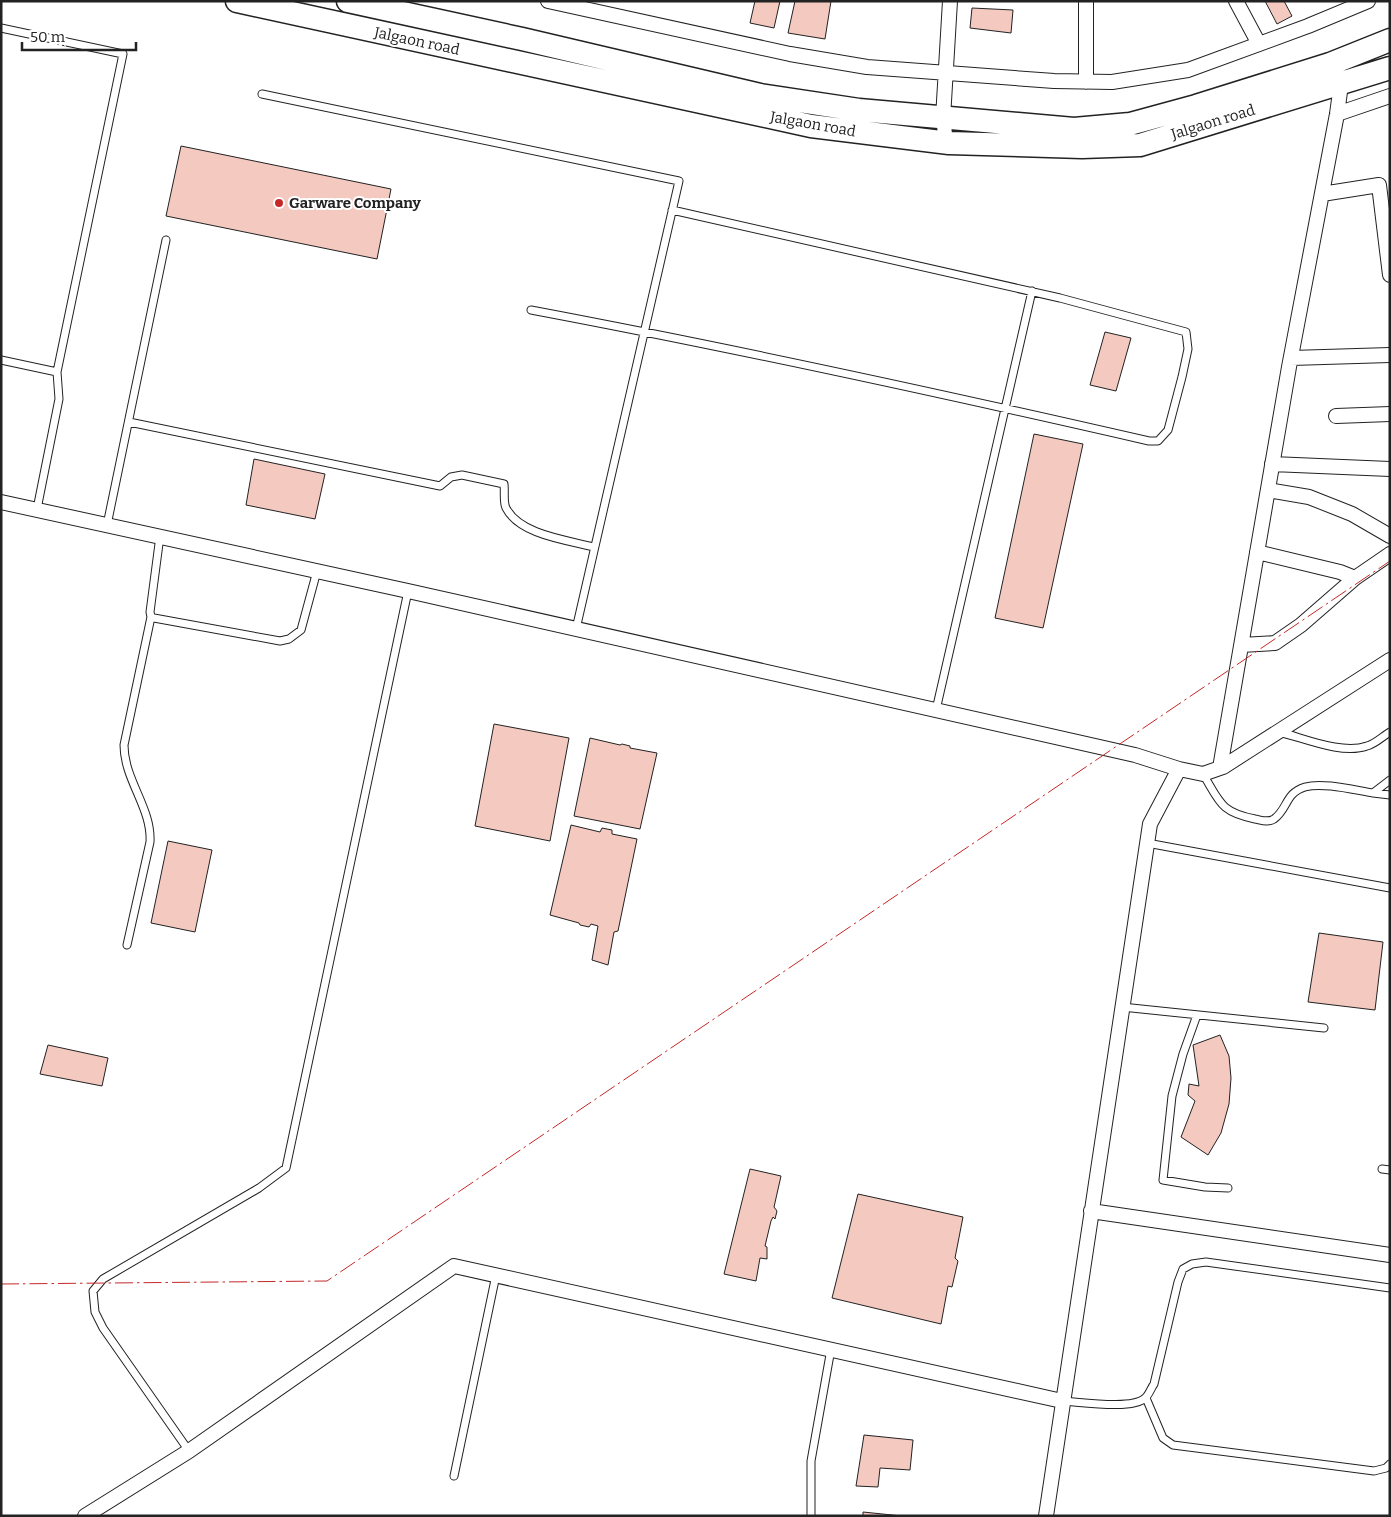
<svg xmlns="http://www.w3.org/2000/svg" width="1391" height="1517" font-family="Bitter,serif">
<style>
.building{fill:#f3c9c0;stroke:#222}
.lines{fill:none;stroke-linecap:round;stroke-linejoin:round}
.service-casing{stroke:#222;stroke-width:9}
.minor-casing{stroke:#222;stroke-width:16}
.trunk-casing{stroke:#222;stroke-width:25}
.service{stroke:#fff;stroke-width:7}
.minor{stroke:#fff;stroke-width:14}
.trunk{stroke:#fff;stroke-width:22}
.power{stroke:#c62828;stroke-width:1;stroke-dasharray:18 4 2.5 4;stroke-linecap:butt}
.poi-dot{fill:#c62828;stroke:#fff;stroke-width:2}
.labels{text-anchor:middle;stroke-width:4;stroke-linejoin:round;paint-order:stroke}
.street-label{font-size:15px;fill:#222;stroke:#fff}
.poi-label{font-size:15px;font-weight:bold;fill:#222;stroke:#fff;text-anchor:start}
</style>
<rect width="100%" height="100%" fill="#fff"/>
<path class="building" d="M755,1h25l-6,27 -24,-5z
M795,1h36l-6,38 -37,-6z
M1265,1h19l8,15 -15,8z
M972,8l41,2 -2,23 -41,-5z
M181,146l210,43 -14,70 -211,-43z
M1105,332l26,6 -15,53 -26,-6z
M1034,434l49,10 -40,184 -48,-10z
M254,459l71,15 -10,45 -69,-14z
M494,724l75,14 -19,103 -75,-15z
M590,738l30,7 2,-1 8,2v2l27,5 -17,76 -66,-13z
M571,825l29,7 2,-4 10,2v4l25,5 -19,92 -4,1 -6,33 -16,-5 6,-34 -7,-2 -2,3 -9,-2 -1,-2 -29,-8z
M168,841l44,9 -17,82 -44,-9z
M1319,933l64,9 -8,68 -67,-8z
M1220,1035l9,21 2,22 -2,26 -8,29 -13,22 -27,-18 14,-36 -7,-6 1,-11 10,2 -6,-41z
M48,1045l60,13 -6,28 -62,-12z
M750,1169l31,7 -7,31 3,4 -2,8 -2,-2 -2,4 -6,25 2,1v12l-7,-1 -4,23 -32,-7z
M858,1194l105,23 -8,41 3,3 -6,26 -4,-1 -7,38 -109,-26z
M864,1435l49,5 -3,30 -30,-2 -2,19 -22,-1z
M863,1512l39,4h-39z"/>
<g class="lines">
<defs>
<path id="service" d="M1,28l122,26 -66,318 2,27 -22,110
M262,94l417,87 -103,448
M531,310c207,39 413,84 618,131h9l10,-11 14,-53 6,-28 -2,-17 -126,-34 -388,-88
M1,360l56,12
M129,422l311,64 11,-9 11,-2 42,9c1,7 -1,18 2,24 14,27 61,32 88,39
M107,525l59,-285
M160,536l-10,76 1,5 3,1 126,23 9,-2 12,-9 16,-59
M936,710l96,-419
M1279,732c25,6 63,23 88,14 8,-2 16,-10 23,-14
M1203,774c17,28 17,38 52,45 6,1 13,4 19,0 14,-10 11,-26 31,-32 18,-5 49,3 68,6l17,-13
M1373,793l17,2
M1147,843l243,45
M127,945l23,-103c2,-34 -26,-62 -26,-97l27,-128
M1122,1007l202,21
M1197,1015l-14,39 -11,42 -9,84 42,7 23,1
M1382,1169l8,1
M1146,1398l17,40 10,7 201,26 12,-3 4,-4
M1062,1401c19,1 71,9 83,-3 4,-3 6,-10 9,-14l24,-102 5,-13 9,-5 14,-2 184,26
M189,1451l-86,-123 -8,-16 -2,-21 10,-12 156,-91 27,-20 122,-577
M454,1476l42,-201
M811,1516v-55l20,-112"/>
<path id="minor" d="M548,1l242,53 77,13 187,14 58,1 76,-12 120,-44 60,-25
M1086,1v81
M1236,1l23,43
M1337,114l53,-18
M946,142l-3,-24 7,-117
M1322,194l57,-9 11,90
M1291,358l99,-3
M1336,416l54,-2
M1272,464l118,5
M1268,490l41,7 43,17 38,22
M1,502l407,89 727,164 44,14 24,5 20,-7 167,-107
M1257,552l83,20 15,6
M1241,645l34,-2 26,-18 54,-47 35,-24
M1220,768l69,-401 48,-253 5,-37
M1091,1211l299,44
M85,1516l104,-65 265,-185 608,135
M1046,1516l104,-692 29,-55"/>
<path id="trunk" d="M237,1l574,125 138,17 133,4 58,-2 250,-77
M348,1l174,38 238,56 99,15 215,19 56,-5 66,-18 134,-42 60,-24"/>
</defs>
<use href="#service" class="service-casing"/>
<use href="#minor" class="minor-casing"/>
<use href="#trunk" class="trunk-casing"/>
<use href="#service" class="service"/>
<use href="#minor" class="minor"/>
<use href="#trunk" class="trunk"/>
<path class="power" d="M1,1284l326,-3 1063,-720"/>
</g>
<circle class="poi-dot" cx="279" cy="203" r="5"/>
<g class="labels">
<g class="street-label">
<text transform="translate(417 41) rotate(12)" y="5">Jalgaon road</text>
<text transform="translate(1213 122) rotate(-17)" y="5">Jalgaon road</text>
<text transform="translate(813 124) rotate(10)" y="5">Jalgaon road</text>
</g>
<g class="poi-label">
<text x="289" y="208">Garware Company</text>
</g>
</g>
<rect width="1391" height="1517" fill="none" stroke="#222222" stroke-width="5"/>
<path d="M22 42v8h114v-8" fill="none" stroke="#222222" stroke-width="2.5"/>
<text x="30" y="42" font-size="15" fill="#222222" stroke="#ffffff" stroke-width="4" paint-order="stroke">50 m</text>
</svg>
